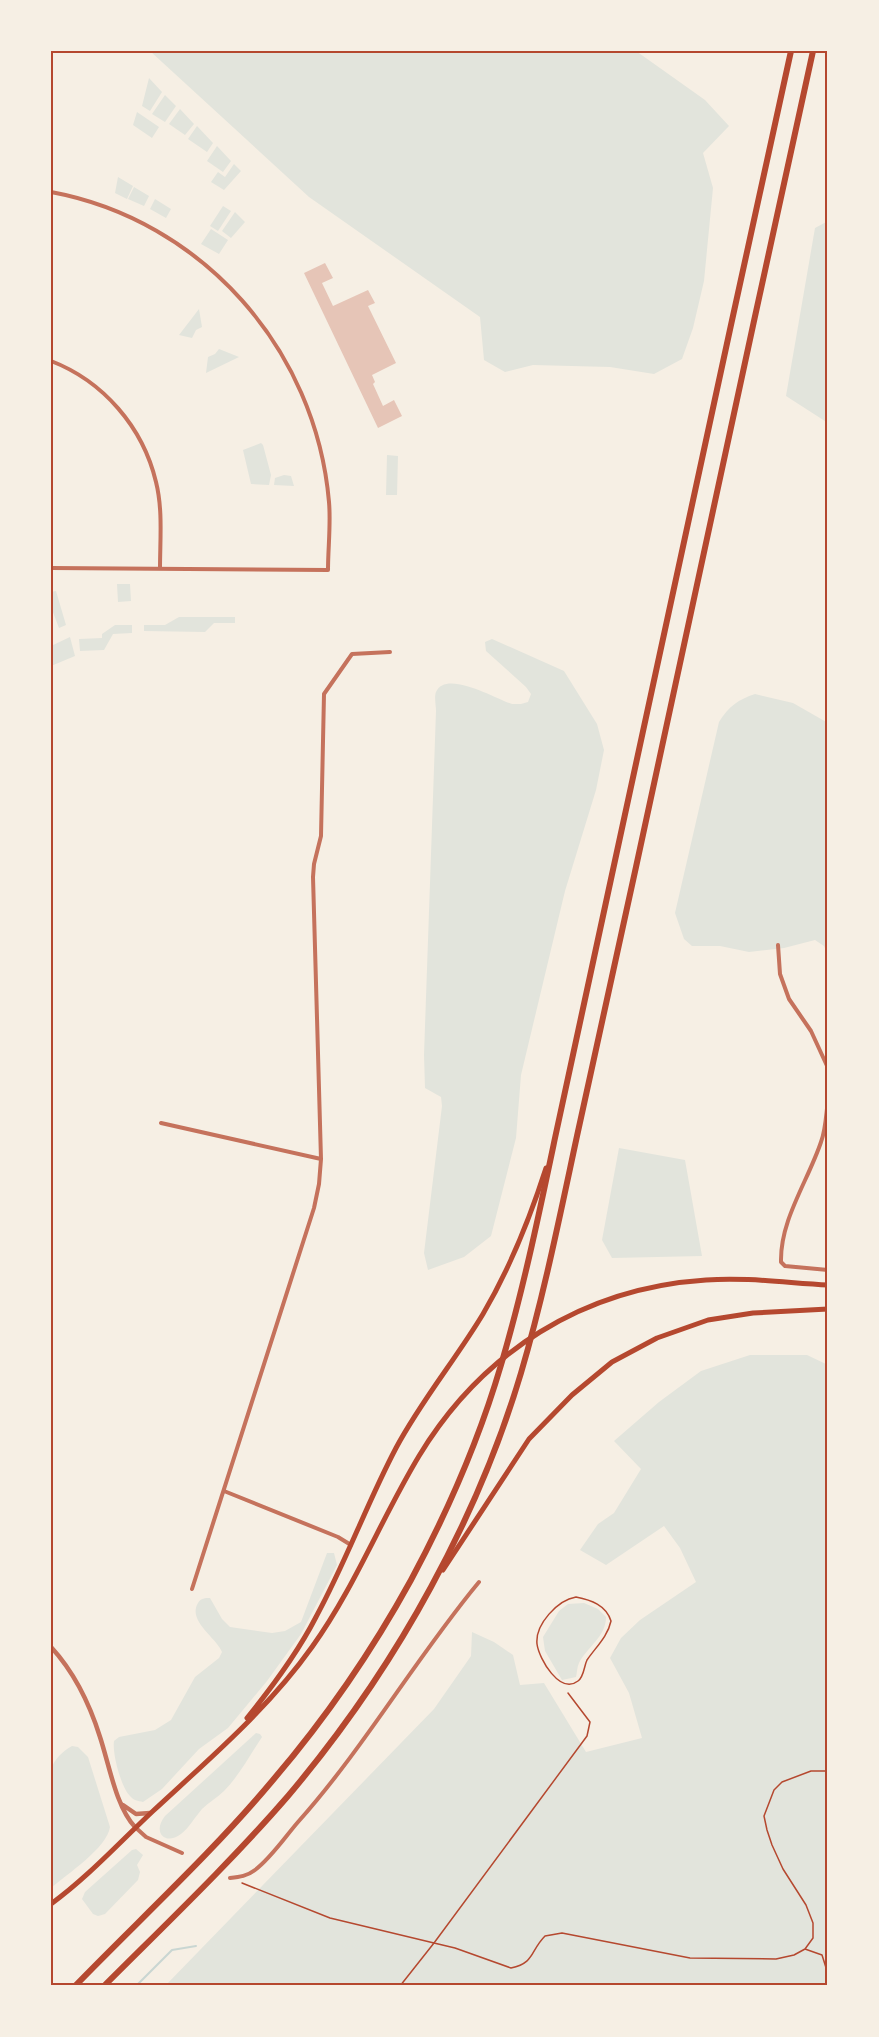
<svg xmlns="http://www.w3.org/2000/svg" width="879" height="2037" font-family="'Roboto Condensed',sans-serif">
<style>
.green{fill:#e2e4dc}
.lines{fill:none;stroke-linecap:round;stroke-linejoin:round}
.stream{stroke:#c9d6d2;stroke-width:2}
.building{fill:#e6c5b7}
.path{stroke:#b5482f;stroke-width:1.5}
.minor{stroke:#c5725c;stroke-width:4}
.tertiary{stroke:#c5725c;stroke-width:4.5}
.secondary{stroke:#b5482f;stroke-width:5}
.trunk{stroke:#b5482f;stroke-width:6}
.neatline{fill:none;stroke:#b5482f;stroke-width:2}
</style>
<rect width="100%" height="100%" fill="#f6efe4"/>
<path class="green" d="M150,51h486l69,49 24,26 -26,27 10,35 -9,93 -11,47 -11,31 -28,15 -44,-7 -77,-2 -28,7 -21,-12 -4,-43 -171,-120z
M149,78l13,14 -12,19 -8,-5z
M165,95l11,11 -11,16 -13,-8z
M180,109l14,15 -9,11 -16,-11z
M137,112l22,15 -7,11 -19,-13z
M197,126l16,17 -6,9 -19,-13z
M217,146l14,15 -8,11 -16,-11z
M234,164l7,7 -17,19 -13,-8 7,-10 7,5z
M118,177l15,9 -6,13 -12,-6z
M134,187l15,9 -5,10 -16,-7z
M155,199l16,10 -5,9 -16,-9z
M223,206l8,5 -13,20 -8,-5z
M235,212l10,10 -14,16 -9,-7z
M828,221v202l-42,-27 29,-168z
M211,229l17,11 -9,14 -18,-10z
M199,309l3,18 -6,3 -4,8 -13,-3z
M219,349l20,8 -33,16 2,-16 7,-3z
M261,443l2,2 8,30 -2,10 -18,-1 -8,-34z
M387,455l11,1 -1,39h-11z
M284,475l7,1 3,10 -20,-1 1,-7z
M117,584h13l1,17 -13,1z
M56,591l10,34 -7,3 -8,-21v-15z
M179,617h56v6h-21l-9,9 -61,-1v-6h21z
M115,625h17v8l-19,1 -9,16 -24,1 -1,-12 23,-1v-4z
M70,637l5,19 -24,10v-20z
M492,639l72,32 33,53 7,26 -8,40 -31,101 -44,184 -5,63 -25,98 -27,21 -36,13 -4,-17 18,-147 -1,-9 -16,-9 -1,-33 12,-344c0,-6 -2,-14 0,-19 10,-23 60,7 76,12h9l7,-2 3,-8 -5,-7 -40,-36 -1,-9z
M755,694l38,9 35,20v232l-4,-9 -9,-6 -31,8 -35,4 -29,-6h-28l-8,-7 -9,-26 44,-191c9,-15 20,-23 36,-28z
M619,1148l66,12 17,96 -90,2 -10,-18z
M750,1355h57l21,10v621h-663l269,-277 37,-53 1,-24 22,10 19,13 7,30 24,-2 42,69 56,-14 -13,-45 -19,-35 11,-20 19,-18 56,-38 -16,-34 -16,-22 -58,39 -26,-15 18,-26 16,-11 27,-44 -27,-28 45,-39 42,-31z
M327,1553h7l3,12 -36,69 -34,47 -39,47 -29,21 -37,40 -19,13c-5,-1 -10,-2 -13,-6 -9,-9 -18,-43 -16,-55l5,-4 36,-7 16,-10 24,-43 24,-19 3,-6c-5,-14 -35,-31 -24,-49 3,-5 7,-5 12,-5l12,21 8,8 42,6 13,-2 16,-9z
M584,1603l14,6 8,8c0,20 -19,30 -27,46 -2,4 -2,10 -3,14l-14,3 -17,-29 -2,-14 16,-26 9,-7z
M256,1733l4,1 2,3c-12,18 -23,39 -38,54 -7,7 -15,11 -22,18 -7,8 -13,19 -21,25 -16,12 -29,-2 -16,-18z
M72,1746l6,1 10,10 22,70c-3,21 -43,47 -59,61v-118c3,-11 12,-19 21,-24z
M136,1849l7,6 -6,10 3,7 -2,8 -33,34 -7,2 -5,-2 -11,-15 3,-7 47,-42z"/>
<g class="lines">
<path class="stream" d="M136,1986l36,-36 24,-4"/>
</g>
<path class="building" d="M325,263l8,15 -11,5 11,23 35,-16 7,13 -7,3 28,57 -24,12 3,7 -2,2 10,22 11,-6 8,16 -24,12 -74,-155z"/>
<g class="lines">
<path class="path" d="M576,1597c15,3 30,8 35,24 -3,15 -15,26 -24,39 -3,6 -3,17 -9,21 -18,14 -39,-22 -41,-37 -2,-20 21,-44 39,-47z
M568,1693l22,29 -3,14 -153,207 21,5 56,20c24,-5 19,-17 34,-32l17,-3 128,25 86,1 18,-4 11,-6 8,-11v-15l-7,-18 -23,-36 -11,-24 -5,-15 -3,-14 10,-26 8,-8 29,-11h17
M242,1883l88,35 104,25 -34,43
M805,1949l17,6 6,19
M826,1986l2,-9"/>
<path class="minor" d="M51,192c151,28 265,157 278,310 2,22 -1,46 -1,68l-277,-2
M51,361c52,20 92,66 105,121 7,28 4,58 4,87
M778,945l2,29 9,25 22,32 17,37
M828,1100c-2,14 -2,29 -7,42 -13,39 -41,78 -40,120l4,4 43,4
M161,1123l160,36
M224,1491l114,46 13,8
M192,1589l122,-381 5,-24 2,-25 -8,-282 1,-13 7,-28 3,-142 28,-40 38,-2
M135,1827l11,10 36,16
M230,1878c10,-1 17,-2 25,-8 16,-12 30,-33 43,-48 67,-75 117,-163 181,-240"/>
<path class="tertiary" d="M51,1647c23,25 39,58 49,90 9,27 16,70 35,90
M123,1805l13,9 14,-1"/>
<path class="secondary" d="M443,1570l86,-131 43,-44 40,-33 45,-24 51,-18 45,-7 75,-4
M247,1718c26,-32 50,-64 69,-101 30,-55 51,-114 80,-169 25,-47 60,-89 87,-134 27,-46 47,-96 63,-146
M51,1904c37,-27 69,-62 102,-93 56,-52 115,-102 159,-164 43,-60 69,-128 107,-191 63,-104 164,-168 287,-176 40,-3 82,3 122,5"/>
<path class="trunk" d="M75,1986c66,-68 137,-133 198,-206 53,-62 99,-129 138,-200 37,-69 68,-140 90,-215 22,-74 38,-151 54,-227 19,-86 38,-172 56,-259 58,-276 120,-552 180,-828
M104,1986c62,-62 126,-123 184,-190 54,-64 103,-135 143,-209 37,-68 68,-140 90,-214 23,-78 39,-158 56,-237 19,-90 40,-179 59,-269 57,-272 118,-544 177,-816"/>
</g>
<rect width="879" height="2037" fill="none" stroke="#f6efe4" stroke-width="105"/>
<rect x="52" y="52" width="774" height="1932" class="neatline"/>
</svg>
